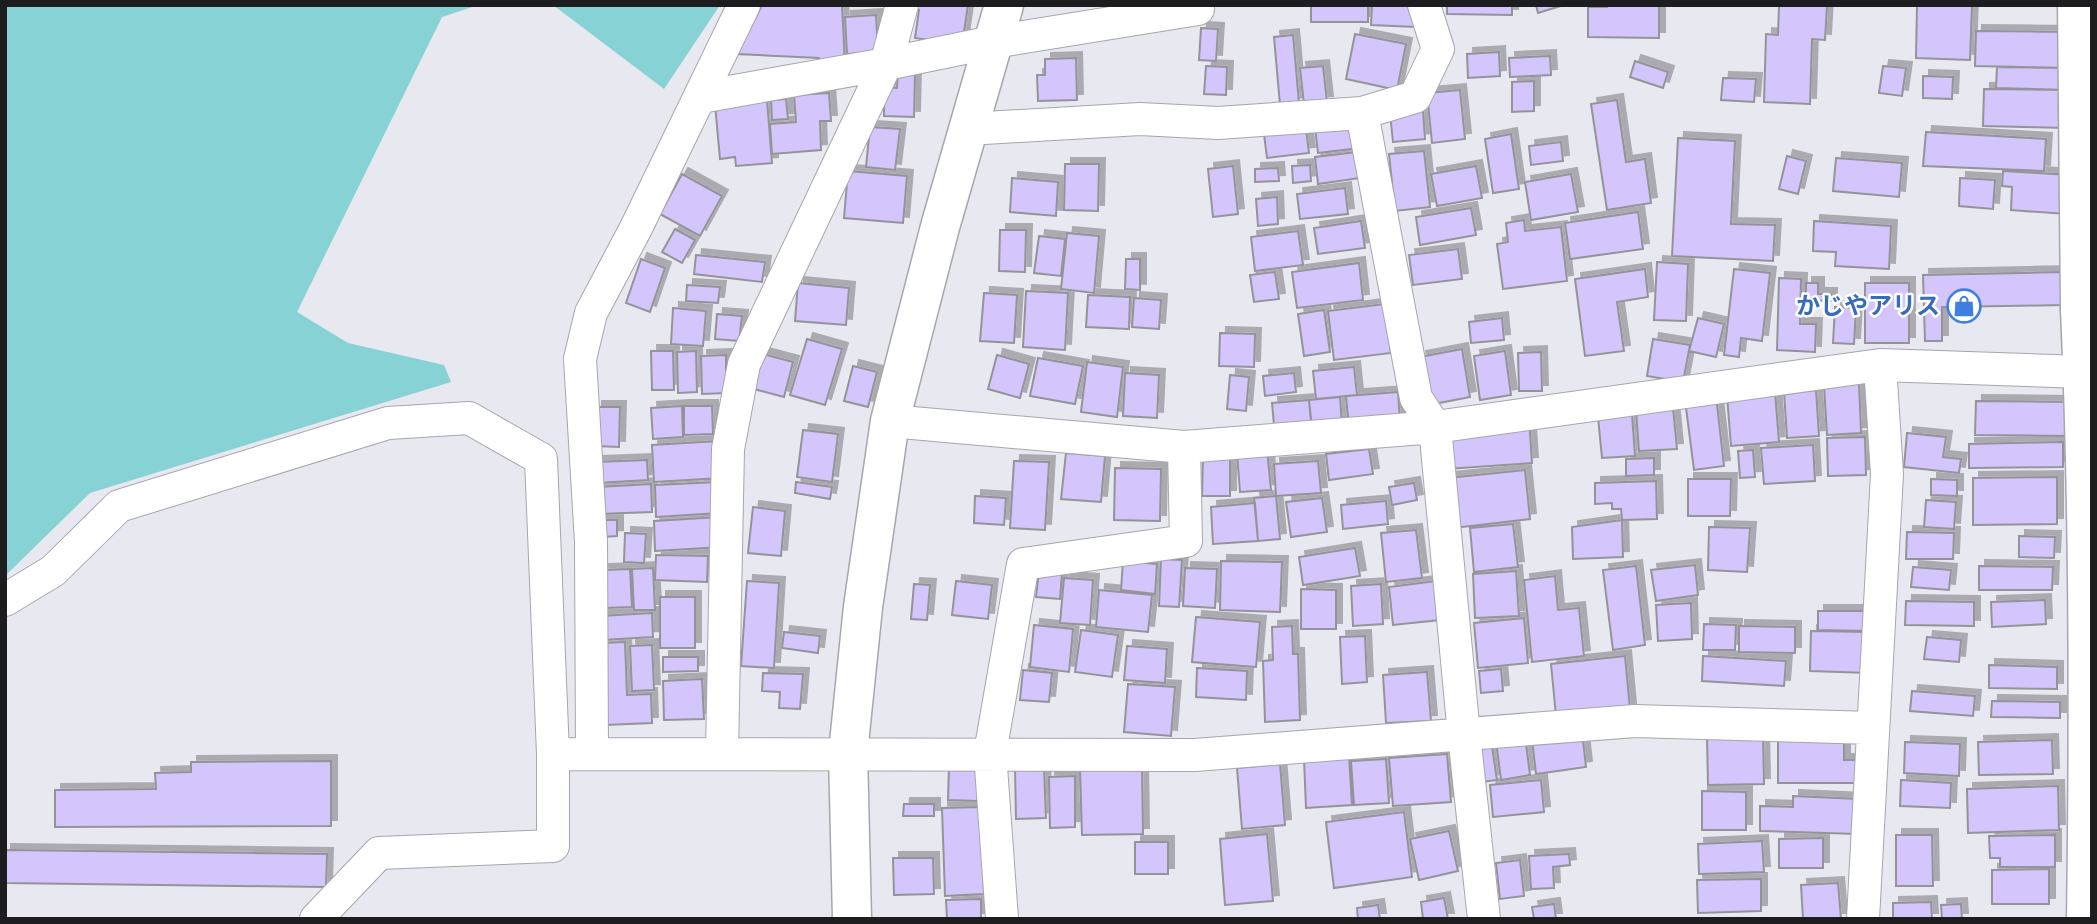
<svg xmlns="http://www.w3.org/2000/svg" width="2097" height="924" font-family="Literata,'Noto Sans JP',serif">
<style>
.water{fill:#86d2d5}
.building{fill:#d4c6fc;stroke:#949399;stroke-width:2;filter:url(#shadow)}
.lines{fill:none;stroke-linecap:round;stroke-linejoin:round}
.street-casing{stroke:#a6a6ad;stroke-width:34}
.secondary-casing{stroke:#a6a6ad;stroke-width:41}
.highway-casing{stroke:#a6a6ad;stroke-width:41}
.street{stroke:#fff;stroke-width:32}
.secondary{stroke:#fff;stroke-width:38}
.highway{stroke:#fff;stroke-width:38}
.labels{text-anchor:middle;stroke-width:5;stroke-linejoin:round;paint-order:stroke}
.shop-label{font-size:24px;font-weight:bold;fill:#366cbe;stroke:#fff;text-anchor:end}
</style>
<defs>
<filter id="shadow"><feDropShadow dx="6" dy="-6" stdDeviation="0" flood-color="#0004"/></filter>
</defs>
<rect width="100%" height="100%" fill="#e8e8f0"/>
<path class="water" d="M5,5h473l-36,12 -145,295 51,31 96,22 7,17 -361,111 -85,83z
M553,5h167l-56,84z"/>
<path class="building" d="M762,5h80l3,61 -23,1 -3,-9 -82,-4z
M911,5h57l-6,40 -47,-7 4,-28 -9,-1z
M1311,5h57v17h-57z
M1372,5h45l-1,22 -45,-2z
M1447,5h65v10l-65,-1z
M1536,5h28l-26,8z
M1607,5h52v33l-71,-1v-30h19z
M1779,5h48l-2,35 -13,-1 -2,65 -46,-2 2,-68 12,1z
M1917,5h55l-2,55 -54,-2z
M876,15l2,37 -31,2 -2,-37z
M1201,28l17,1 -2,32 -17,-1z
M1976,31l93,1 -1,36 -93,-2z
M1355,34l51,10 -9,46 -51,-11z
M1293,35l6,68 -19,2 -6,-68z
M1499,52l1,24 -32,2 -1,-24z
M1550,56l1,19 -41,2 -1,-19z
M1076,58l1,42 -39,1 -1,-26h8v-16z
M1635,61l33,11 -5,16 -33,-11z
M1206,66l21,1 -1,28 -22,-1z
M1323,66l4,36 -23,2 -4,-36z
M1883,66l23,2 -4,28 -23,-3z
M1997,67l71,1v22l-72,-2z
M898,72l17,1 -1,44 -30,-1v-29l13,1z
M1923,76l30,1 -1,22 -29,-1z
M1723,78l33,1 -2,23 -33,-2z
M1534,81v30l-22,1v-30z
M1984,89l84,1 -1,38 -84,-2z
M1460,90l5,49 -33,4 -5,-50z
M829,93l2,28h-11l1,29 -49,4 -2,-30 26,-2 -2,-27z
M786,99l2,20 -16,1 -1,-20z
M767,100l5,63 -36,3 -1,-9 -15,2 -5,-55z
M1617,100l9,62 19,-3 6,44 -44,7 -16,-106z
M1423,110l2,29 -32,3 -3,-29z
M1357,121l3,27 -42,5 -3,-26z
M870,127l30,2 -5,41 -29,-3z
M1306,129l3,24 -42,5 -3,-24z
M1926,132l120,7 -2,32 -121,-5z
M1511,134l8,55 -26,4 -8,-54z
M1678,138l57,3 -4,83 44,1 -2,36 -101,-5z
M1561,142l2,19 -32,4 -2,-19z
M1424,151l6,56 -35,4 -6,-57z
M1357,152l3,26 -42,6 -3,-27z
M1787,156l19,5 -8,33 -19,-5z
M1836,158l66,5 -3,34 -66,-6z
M1065,164h34l-1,47 -34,-1z
M1310,165l1,16 -18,2 -1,-17z
M1233,166l5,48 -25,3 -5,-48z
M1476,166l6,32 -45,8 -6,-32z
M1278,168l1,13 -24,1v-13z
M848,171l59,5 -4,47 -59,-5z
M2003,171l67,4 -3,39 -56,-4 1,-23 -10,-1z
M682,174l40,22 -22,40 -40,-22z
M1571,174l7,38 -47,8 -6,-38z
M1012,178l46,4 -2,34 -46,-4z
M1960,178l35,2 -2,29 -34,-3z
M1345,188l3,26 -48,5 -3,-25z
M1277,197l1,27 -20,2 -2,-27z
M1471,208l5,27 -56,10 -4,-28z
M1638,212l5,37 -73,10 -5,-36z
M1524,220l1,11 36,-4 6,54 -64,8 -6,-45 11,-2 -2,-19z
M1361,221l4,27 -47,6 -4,-26z
M1814,221l77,5 -2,43 -54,-3 1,-14 -23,-1z
M675,229l20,11 -13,23 -20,-11z
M1000,230h26l-1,42 -26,-1z
M1298,231l5,34 -48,6 -4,-34z
M1067,233l32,3 -5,57 -33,-4z
M1039,236l26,3 -4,37 -27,-3z
M1458,249l4,30 -49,6 -4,-30z
M696,255l69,7 -3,20 -68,-8z
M641,259l24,9 -15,44 -24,-9z
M1126,259h14v31l-15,-1z
M1657,262l31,2 -2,57 -32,-1z
M1359,263l4,37 -66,8 -5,-36z
M1645,269l3,28 -31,5 7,49 -39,5 -10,-77z
M1734,269l36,4 -8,68 -21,-3 -2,19 -15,-2z
M1275,272l4,27 -25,3 -4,-27z
M2064,272l1,33 -123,2v34h-17l-2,-66z
M1779,278l22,1 -1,45h16l-1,28 -38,-2z
M798,283l51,5 -3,37 -51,-4z
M1806,283h12v11h13v7l-25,-1z
M1865,283h44v60h-44z
M687,285l33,2 -2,16 -32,-2z
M1026,291l42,2 -3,57 -42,-3z
M984,293l33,2 -3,48 -34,-2z
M1088,295l42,2 -1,32 -43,-2z
M1134,298l27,2 -2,29 -27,-2z
M1384,304l7,49 -57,7 -6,-49z
M1835,307l21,1 -2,36 -21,-1z
M673,308l33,3 -3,35 -32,-2z
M1324,310l6,42 -26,4 -6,-42z
M717,314l25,2 -3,25 -24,-2z
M1502,318l2,22 -33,3 -2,-21z
M1698,318l26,6 -8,33 -27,-6z
M1220,333l35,1 -1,33 -35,-1z
M807,339l35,10 -17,56 -35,-10z
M1653,339l37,6 -7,37 -36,-6z
M1462,349l8,48 -41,8 -9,-48z
M651,351h22l1,39h-22z
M696,351l1,41 -19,1 -1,-41z
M1505,351l6,44 -31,5 -6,-44z
M1541,352l1,39h-23l-1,-38z
M763,354l30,8 -9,35 -30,-8z
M726,355v38l-24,1 -1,-38z
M997,355l32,9 -9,34 -32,-9z
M1038,358l45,8 -8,38 -45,-8z
M1087,362l36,5 -6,50 -36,-5z
M853,366l24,6 -9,35 -24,-6z
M1354,367l3,28 -41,4 -3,-28z
M1125,373l34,2 -2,43 -34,-2z
M1294,373l2,19 -31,4 -2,-20z
M1230,375l19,2 -3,34 -19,-2z
M1859,383l2,50 -34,2 -3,-50z
M1816,390l3,46 -32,2 -3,-46z
M1398,392l2,31 -51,4 -3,-31z
M1775,392l4,50 -48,4 -4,-50z
M1716,396l8,70 -30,4 -9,-70z
M1340,397l2,28 -30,3 -3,-28z
M1309,400l3,33 -37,3 -3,-33z
M1976,401l94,1v34l-95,-1z
M682,406l1,31 -30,2 -2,-31z
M684,406h28l1,28 -29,1z
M596,407h24l-1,40 -23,-1z
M1673,408l4,41 -38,2 -3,-40z
M1632,414l3,42 -33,2 -4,-41z
M1529,418l3,45 -85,6 -2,-34z
M803,430l35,4 -6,48 -35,-5z
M1907,433l39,4 -3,20 18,2 -2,14 -55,-6z
M1865,437l1,38 -38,1 -1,-38z
M719,441l2,37 -67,4 -2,-37z
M2063,442v25l-94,1v-24z
M1813,445l2,36 -51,3 -3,-36z
M1369,449l4,25 -44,6 -3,-26z
M1267,450l4,40 -31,2 -3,-39z
M1753,450l2,27 -15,1 -2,-27z
M1066,453l39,3 -4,46 -40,-3z
M1203,455l27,1v40h-28z
M1654,458v17l-28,1v-17z
M647,460l1,20 -51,3 -1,-21z
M1014,461l35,1 -4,68 -35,-2z
M1318,461l3,32 -45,3 -2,-32z
M1115,468l46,1 -1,52 -46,-1z
M1525,470l5,49 -76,9 -6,-50z
M2057,477v47l-84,1v-47z
M1688,479h43l-1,37h-42z
M1931,479l26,1v16l-26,-1z
M1656,481l1,38 -35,1 -1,-11h-9v-6l-17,1v-21z
M718,482l1,31 -63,4 -1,-32z
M796,482l36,5 -2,12 -35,-6z
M1414,483l3,17 -25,5 -3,-18z
M651,484l1,28 -53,2 -1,-27z
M975,496l31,2 -2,27 -30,-2z
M1276,496l4,43 -22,2 -4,-43z
M1322,498l5,34 -36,5 -5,-35z
M1926,500l30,2 -2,27 -30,-2z
M1386,501l2,23 -45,5 -2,-24z
M1255,503l3,38 -45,3 -2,-37z
M753,507l32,4 -4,45 -33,-3z
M720,517l2,30 -67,4 -1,-30z
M601,520h16v16l-15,1z
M1622,520l1,37 -50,2 -1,-32z
M1513,524l5,43 -44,5 -4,-44z
M1709,527l41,1 -3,44 -39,-2z
M1416,530l6,48 -36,4 -5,-49z
M1907,532l47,1 -1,26h-47z
M625,533l21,1 -2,29 -20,-1z
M2019,536l36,1 -1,21 -35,-1z
M1355,548l5,28 -57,9 -4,-28z
M656,555l52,1 -1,26 -52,-2z
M1161,559l21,1 -3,47 -20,-1z
M1123,561l34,3 -2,30 -34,-4z
M1221,561l61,1 -2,50 -60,-2z
M1695,565l3,30 -42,6 -5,-31z
M1636,566l9,79 -32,5 -10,-80z
M1979,566l74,1 -1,23h-73z
M1913,567l38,3 -2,20 -38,-3z
M653,568l2,42h-21l-2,-41z
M1185,568l32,1 -2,39 -32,-2z
M630,569l2,38 -27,1 -2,-38z
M1039,571l23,2 -2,26 -24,-2z
M1516,571l3,45 -44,2 -2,-44z
M1555,576l3,34 21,-2 5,48 -52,6 -8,-82z
M1064,578l29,2 -3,45 -30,-2z
M747,581l32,2 -5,85 -33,-2z
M956,581l36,4 -4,34 -36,-4z
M1436,581l4,39 -47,5 -4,-38z
M914,584l16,1 -3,35 -16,-1z
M1381,584l2,40 -30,2 -2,-40z
M1301,589l35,1v39h-35z
M1099,590l53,5 -4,37 -52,-5z
M660,597h35v51h-35z
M2045,600l1,24 -54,3 -1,-25z
M1906,601l68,1v24l-69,-1z
M1691,603l1,36 -34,2 -2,-36z
M1818,611h52v20l-52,-1z
M652,613l1,24 -51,3 -1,-24z
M1196,617l64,5 -4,45 -64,-5z
M1524,618l4,45 -50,5 -4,-45z
M1704,624l32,1 -1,25h-32z
M1034,625l39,4 -4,43 -39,-5z
M1292,626l1,28h5l2,66 -35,2 -2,-61 10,-1 -1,-33z
M1739,626l56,1v26l-56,-1z
M1081,630l37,5 -6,42 -37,-5z
M1811,631l59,1 -1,41 -59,-2z
M784,632l36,4 -2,17 -36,-5z
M1365,636l2,46 -25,2 -2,-47z
M1927,637l34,3 -2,22 -35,-3z
M625,642l2,53 24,-1 1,29 -47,2 -4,-82z
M652,645l2,45 -22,1 -2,-45z
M1127,646l40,3 -2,34 -41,-3z
M1625,656l5,53 -74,7 -5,-52z
M1703,656l83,5 -2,25 -82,-5z
M663,657h35v14l-35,1z
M1989,665l68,2v22l-68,-1z
M1197,668l50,3 -1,29 -50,-3z
M1501,669l2,22 -22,2 -2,-22z
M1023,670l29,3 -3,29 -29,-2z
M1427,672l4,49 -45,2 -3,-48z
M763,673l40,1 -3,35 -21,-1 1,-16 -18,-1z
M702,679l2,40 -40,1 -1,-39z
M1128,684l47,3 -4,49 -47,-4z
M1912,691l63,5 -2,20 -63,-5z
M1992,701l68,1v16l-69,-1z
M1582,732l4,35 -50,7 -4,-35z
M1525,736l5,39 -29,5 -5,-39z
M1763,736l1,48 -56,1 -1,-48z
M1491,740l6,40 -22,3 -6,-40z
M2052,740l1,34 -74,1 -1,-33z
M1778,741h66v19h22v23h-88z
M1905,742l55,2 -1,32 -55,-3z
M1447,754l4,48 -58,4 -4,-48z
M1349,756l3,49 -46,3 -2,-49z
M1386,759l3,44 -35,2 -3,-44z
M331,761v65l-276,1v-37l101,-1 -1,-16 36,-1v-10z
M1280,764l5,61 -43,4 -5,-61z
M949,766h30l-1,35 -30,-1z
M1044,768l2,50 -30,1 -1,-50z
M1142,768l1,66 -61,1 -2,-66z
M1075,776v51l-25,1 -1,-51z
M1541,780l3,32 -51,5 -3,-32z
M1901,780l50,3 -1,25 -50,-2z
M2058,786l1,44 -91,3 -1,-44z
M1702,791l44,1v38h-44z
M1793,796l65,3 -1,35 -97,-3v-25l33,1z
M904,804h30v12h-31z
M981,807l3,87 -39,2 -3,-88z
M1404,812l8,65 -78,11 -8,-66z
M1449,831l9,40 -39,9 -9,-41z
M1267,834l6,67 -48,4 -5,-66z
M1896,835h36l1,51h-37z
M2055,835v32h-55v-9h-10l-1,-22z
M1823,838v30h-44v-29z
M1762,841l2,31 -65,2 -1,-30z
M1135,842h33v32h-33z
M5,850l322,4 -1,33 -321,-4z
M1569,854l1,11 -17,2 1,21 -23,1 -2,-33z
M893,858h40l1,36 -40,1z
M1520,860l4,36 -24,3 -4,-36z
M2049,869v35h-57v-34z
M1761,879v32l-63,2 -1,-33z
M1838,883l3,36h-38l-2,-34z
M1444,898l4,21h-25l-2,-17z
M981,899v20h-34l-1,-19z
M1931,902l1,17h-39v-16z
M1554,904l2,15h-22l-2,-12z
M1961,904l1,15h-20l-1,-14z
M1378,905l2,14h-22l-1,-11z"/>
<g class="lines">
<defs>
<path id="street" d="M1424,5l14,44 -23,48 -53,16 54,285 19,29 29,308 20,184
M701,97l185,-33 107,-22 205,-33
M968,129l172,-10 78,4 144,-10
M890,421l294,26 251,-20 445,-62 203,7
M5,600l48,-29 66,-65 269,-83 81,-5 72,41 12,295v92l-174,7 -63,66
M592,753l-1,-211 -11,-183 11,-46 45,-85 108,-223
M722,753l6,-304 16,-85 142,-300 16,-59
M553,754l642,1 440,-34 238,7
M1002,919l-12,-166 33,-189 163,-23 -2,-94
M1863,919l24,-445 -7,-109"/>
<path id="secondary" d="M852,919l-4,-166 15,-146 27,-186 50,-194 64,-222
M2086,919c3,-204 3,-406 -6,-610h12"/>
<path id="highway" d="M2077,5l3,304"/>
</defs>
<use href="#street" class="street-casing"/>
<use href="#secondary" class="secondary-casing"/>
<use href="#highway" class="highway-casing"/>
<use href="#street" class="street"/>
<use href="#secondary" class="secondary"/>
<use href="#highway" class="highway"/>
</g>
<defs>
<symbol id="shop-ring" viewBox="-11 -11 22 22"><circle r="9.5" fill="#fff" stroke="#3f7fe0" stroke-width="1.5"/><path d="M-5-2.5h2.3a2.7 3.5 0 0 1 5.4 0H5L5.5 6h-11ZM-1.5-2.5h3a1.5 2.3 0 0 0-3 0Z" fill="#3f7fe0"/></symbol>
</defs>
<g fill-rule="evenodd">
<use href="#shop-ring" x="1945" y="287" width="38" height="38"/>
</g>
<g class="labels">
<g class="shop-label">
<text x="1940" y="314">かじやアリス</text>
</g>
</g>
<rect width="2097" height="924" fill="none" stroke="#1d1d20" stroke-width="14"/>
</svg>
